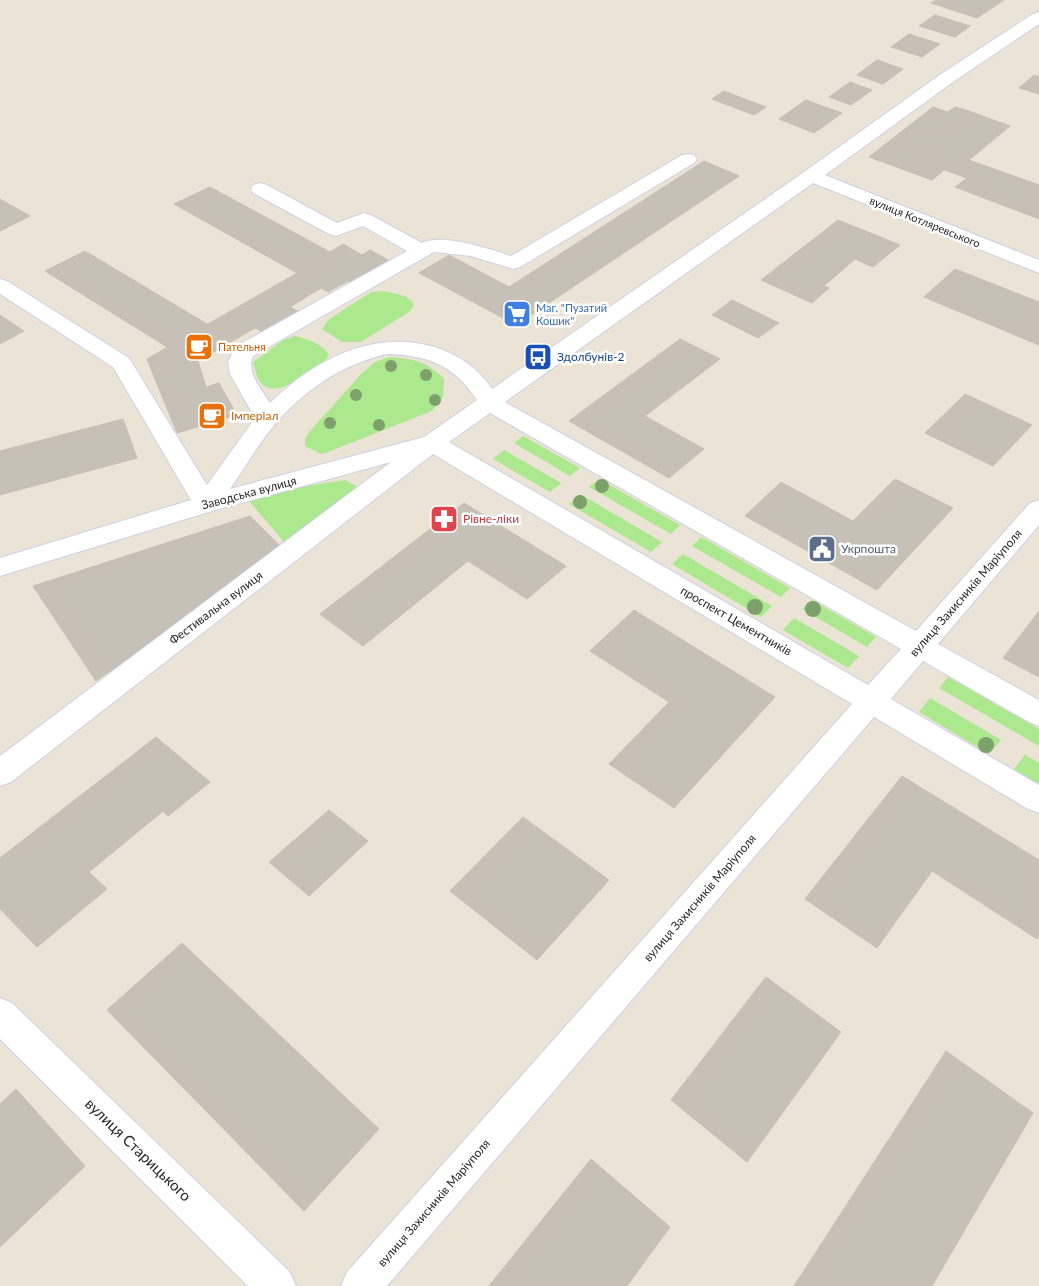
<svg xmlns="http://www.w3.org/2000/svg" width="1039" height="1286" font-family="Lato,sans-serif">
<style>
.green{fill:#ace88d}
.building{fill:#c7c0b7;stroke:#c7bfb1}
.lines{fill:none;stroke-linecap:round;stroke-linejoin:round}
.minor-casing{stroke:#ccd0e2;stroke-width:2}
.minor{fill:#fff;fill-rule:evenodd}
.tree{fill:#7ea06b}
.labels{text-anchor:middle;stroke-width:5;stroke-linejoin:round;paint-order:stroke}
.far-street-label{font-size:11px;fill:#272727;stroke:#fff}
.far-shop-label{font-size:11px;fill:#366cbe;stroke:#fff;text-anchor:start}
.far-food-label{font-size:11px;fill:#c56008;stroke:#fff;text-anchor:start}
.transit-label{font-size:12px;fill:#164399;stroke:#fff;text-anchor:start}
.food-label{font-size:12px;fill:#c56008;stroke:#fff;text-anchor:start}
.street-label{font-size:12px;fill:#272727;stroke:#fff}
.health-label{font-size:12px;fill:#be3a42;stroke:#fff;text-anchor:start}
.service-label{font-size:12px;fill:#4e5e75;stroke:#fff;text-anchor:start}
.near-street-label{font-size:15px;fill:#272727;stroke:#fff}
</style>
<rect width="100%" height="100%" fill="#ece3d7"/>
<path class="green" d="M384,291l21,5 8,6v5l-4,5 -48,30h-19l-20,-13 6,-9 43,-28z
M295,336c11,2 29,9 34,19l-4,5c-15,10 -46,40 -63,24 -5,-5 -7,-15 -9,-22l30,-22z
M389,357c22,1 40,5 55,22l-1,18 -11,14 -104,41 -7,2 -16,-8v-7l5,-8 52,-58 13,-11z
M523,436l57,32 -10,8 -56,-33z
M504,450l57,33 -11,9 -57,-33z
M599,479l81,46 -9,9 -82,-47z
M345,480l11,6 -4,9 -67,48 -36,-42 51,-14z
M580,494l82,48 -11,10 -82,-48z
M701,537l89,51 -9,9 -89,-51z
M683,554l89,52 -11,11 -89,-53z
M812,600l64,37 -9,10 -65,-38z
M794,618l65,38 -11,12 -65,-38z
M948,677l91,52v17l-100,-58z
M930,698l71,42 -12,14 -70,-42z
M1025,755l14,8v21l-25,-15z"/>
<path class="building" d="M936,0h68l-27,18 -46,-15z
M935,15l35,11 -15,11 -36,-11z
M909,34l31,10 -18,13 -31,-10z
M877,60l26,9 -20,15 -26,-9z
M1034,75l5,2v17l-20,-6z
M850,82l22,8 -21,15 -22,-8z
M724,91l42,16 -12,8 -42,-16z
M806,100l36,13 -28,20 -35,-14z
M933,107l15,5 7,-5 11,3 -57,47 35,13 -12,10 -63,-23z
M966,110l44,16 -41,34 70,25v34l-84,-32 12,-9 -58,-21z
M704,161l35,15 -223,149 -97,-52 30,-18 60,32z
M210,187l120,65 2,1 -35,20 -123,-69z
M0,199l30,17 -30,15z
M838,220l62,25 -27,22 -18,-8 -31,27 5,2 -17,15 -51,-23z
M343,244l19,11 8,-5 20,11 -38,22 -4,-2 -20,11 -7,-4 -31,19 10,5 -35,21 -10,-5 -57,33 8,26 13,-4 18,32 -60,18 -30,-74 185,-106 -2,-1z
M85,251l122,73 -40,23 -122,-76z
M955,269l84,33v43l-115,-48z
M732,300l47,23 -21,15 -46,-23z
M0,315l24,16 -24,13z
M680,339l40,20 -75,57 59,33 -35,29 -100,-57z
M965,394l67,31 -39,41 -68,-33z
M123,419l14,39 -137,37v-44z
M895,479l58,29 -76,82 -132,-74 36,-34 72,39z
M464,503l102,63 -39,33 -59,-38 -105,85 -43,-32z
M250,516l32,32 -186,133 -63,-95z
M634,610l141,87 -101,111 -65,-44 60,-62 -79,-51z
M1039,611v66l-36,-19z
M156,737l54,45 -42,34 -5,-5 -74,61 18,17 -70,58 -37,-38v-51z
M902,776l137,84v75l-2,4 -105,-68 -55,77 -72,-49z
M329,810l39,31 -59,55 -40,-34z
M523,817l86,63 -72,80 -87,-69z
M182,943l197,186 -75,82 -197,-201z
M766,977l75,55 -94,130 -76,-62z
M946,1051l87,62 -101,173h-138z
M16,1089l69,77 -85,81v-143z
M591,1159l79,68 -43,59h-138z"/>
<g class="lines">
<defs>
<path id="minor" d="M1039,12v12l-86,58 -128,93 214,85v13l-226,-90 -308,219 411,229 114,-128 9,-3v25l-101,119 101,56v26l-10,-4 -106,-61 -32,38 148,86v28l-11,-4 -154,-92 -487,569h-46l6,-14 505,-568 -419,-250 -422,328 -11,4v-30l391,-294 -179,49 -212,65v-18l191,-58 -78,-133 -113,-73v-15l7,2 122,77 78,127 48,-67 -25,-44 -2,-12 7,-15 172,-96 -44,-25 -27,10 -7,-2 -76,-41 -2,-4 2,-4 7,-2 7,2 70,38 27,-10 7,2 51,28c21,-10 67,6 89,13l171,-101 6,-1 6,1 3,4 -3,4 -174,104 -7,2 -42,-13 -37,-4 -181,104c-7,16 8,33 17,47 44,-43 102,-74 165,-56 24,8 43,21 57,42l312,-217 137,-98 92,-60zM387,354c40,1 67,11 90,46l-53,37 -194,52c14,-20 26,-42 42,-61 29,-36 70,-64 115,-74zM490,413l411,236 -33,36 -419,-243z
M0,998l12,5 278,269 6,14h-48l-248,-247z"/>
</defs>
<use href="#minor" class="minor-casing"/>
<use href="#minor" class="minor"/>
</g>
<g class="tree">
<circle cx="391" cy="366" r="6"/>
<circle cx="426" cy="375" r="6"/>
<circle cx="356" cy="395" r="6"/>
<circle cx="435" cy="400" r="6"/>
<circle cx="330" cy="423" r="6"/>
<circle cx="379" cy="425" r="6"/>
<circle cx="602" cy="486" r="7"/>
<circle cx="580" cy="502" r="7"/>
<circle cx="755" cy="607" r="8"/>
<circle cx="813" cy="609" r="8"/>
<circle cx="986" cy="745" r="8"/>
</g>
<defs>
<symbol id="supermarket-square" viewBox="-11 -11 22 22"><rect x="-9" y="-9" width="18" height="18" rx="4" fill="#3f7fe0" stroke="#fff"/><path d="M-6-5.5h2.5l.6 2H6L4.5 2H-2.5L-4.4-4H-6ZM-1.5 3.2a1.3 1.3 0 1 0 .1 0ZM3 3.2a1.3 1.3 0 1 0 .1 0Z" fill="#fff"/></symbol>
<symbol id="cafe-square" viewBox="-11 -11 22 22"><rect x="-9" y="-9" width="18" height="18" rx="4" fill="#e8710a" stroke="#fff"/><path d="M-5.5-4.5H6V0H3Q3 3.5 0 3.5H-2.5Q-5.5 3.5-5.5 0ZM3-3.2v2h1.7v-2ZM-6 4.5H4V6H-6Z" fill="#fff"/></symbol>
<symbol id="bus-square" viewBox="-11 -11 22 22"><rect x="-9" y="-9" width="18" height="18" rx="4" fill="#1a4fb4" stroke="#fff"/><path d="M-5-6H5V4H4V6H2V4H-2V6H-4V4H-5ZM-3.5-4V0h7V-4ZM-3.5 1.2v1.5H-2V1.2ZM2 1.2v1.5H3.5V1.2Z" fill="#fff"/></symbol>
<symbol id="pharmacy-square" viewBox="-11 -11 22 22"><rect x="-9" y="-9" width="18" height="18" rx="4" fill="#e0444e" stroke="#fff"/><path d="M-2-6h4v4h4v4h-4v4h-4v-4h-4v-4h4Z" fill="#fff"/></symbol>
<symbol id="civic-square" viewBox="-11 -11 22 22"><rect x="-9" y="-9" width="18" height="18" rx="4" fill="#5c6f8a" stroke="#fff"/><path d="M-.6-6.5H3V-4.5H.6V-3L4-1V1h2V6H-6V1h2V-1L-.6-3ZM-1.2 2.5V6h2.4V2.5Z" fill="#fff"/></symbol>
</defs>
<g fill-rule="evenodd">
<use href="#supermarket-square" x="501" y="298" width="32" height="32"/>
<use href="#cafe-square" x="183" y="331" width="32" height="32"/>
<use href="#bus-square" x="522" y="341" width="32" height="32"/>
<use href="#cafe-square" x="196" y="400" width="32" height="32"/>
<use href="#pharmacy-square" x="428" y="503" width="32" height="32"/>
<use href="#civic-square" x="806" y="533" width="32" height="32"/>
</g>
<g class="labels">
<g class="far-street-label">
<text transform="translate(925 222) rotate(22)" y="4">вулиця Котляревського</text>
</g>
<g class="far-shop-label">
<text x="536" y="312">Маг. "Пузатий<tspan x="536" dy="13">Кошик"</tspan></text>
</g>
<g class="far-food-label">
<text x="218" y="351">Пательня</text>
</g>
<g class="transit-label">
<text x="557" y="361">Здолбунів-2</text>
</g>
<g class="food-label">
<text x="231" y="420">Імперіал</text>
</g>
<g class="street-label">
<text transform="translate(249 493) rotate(-15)" y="4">Заводська вулиця</text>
<text transform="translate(966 593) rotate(-49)" y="4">вулиця Захисників Маріуполя</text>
<text transform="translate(216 608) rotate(-37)" y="4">Фестивальна вулиця</text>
<text transform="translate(736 621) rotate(30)" y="4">проспект Цементників</text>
<text transform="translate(700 898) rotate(-49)" y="4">вулиця Захисників Маріуполя</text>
<text transform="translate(434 1203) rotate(-49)" y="4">вулиця Захисників Маріуполя</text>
</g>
<g class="health-label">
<text x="463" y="523">Рівне-ліки</text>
</g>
<g class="service-label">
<text x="841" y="553">Укрпошта</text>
</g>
<g class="near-street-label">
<text transform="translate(138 1150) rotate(44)" y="5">вулиця Старицького</text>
</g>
</g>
</svg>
